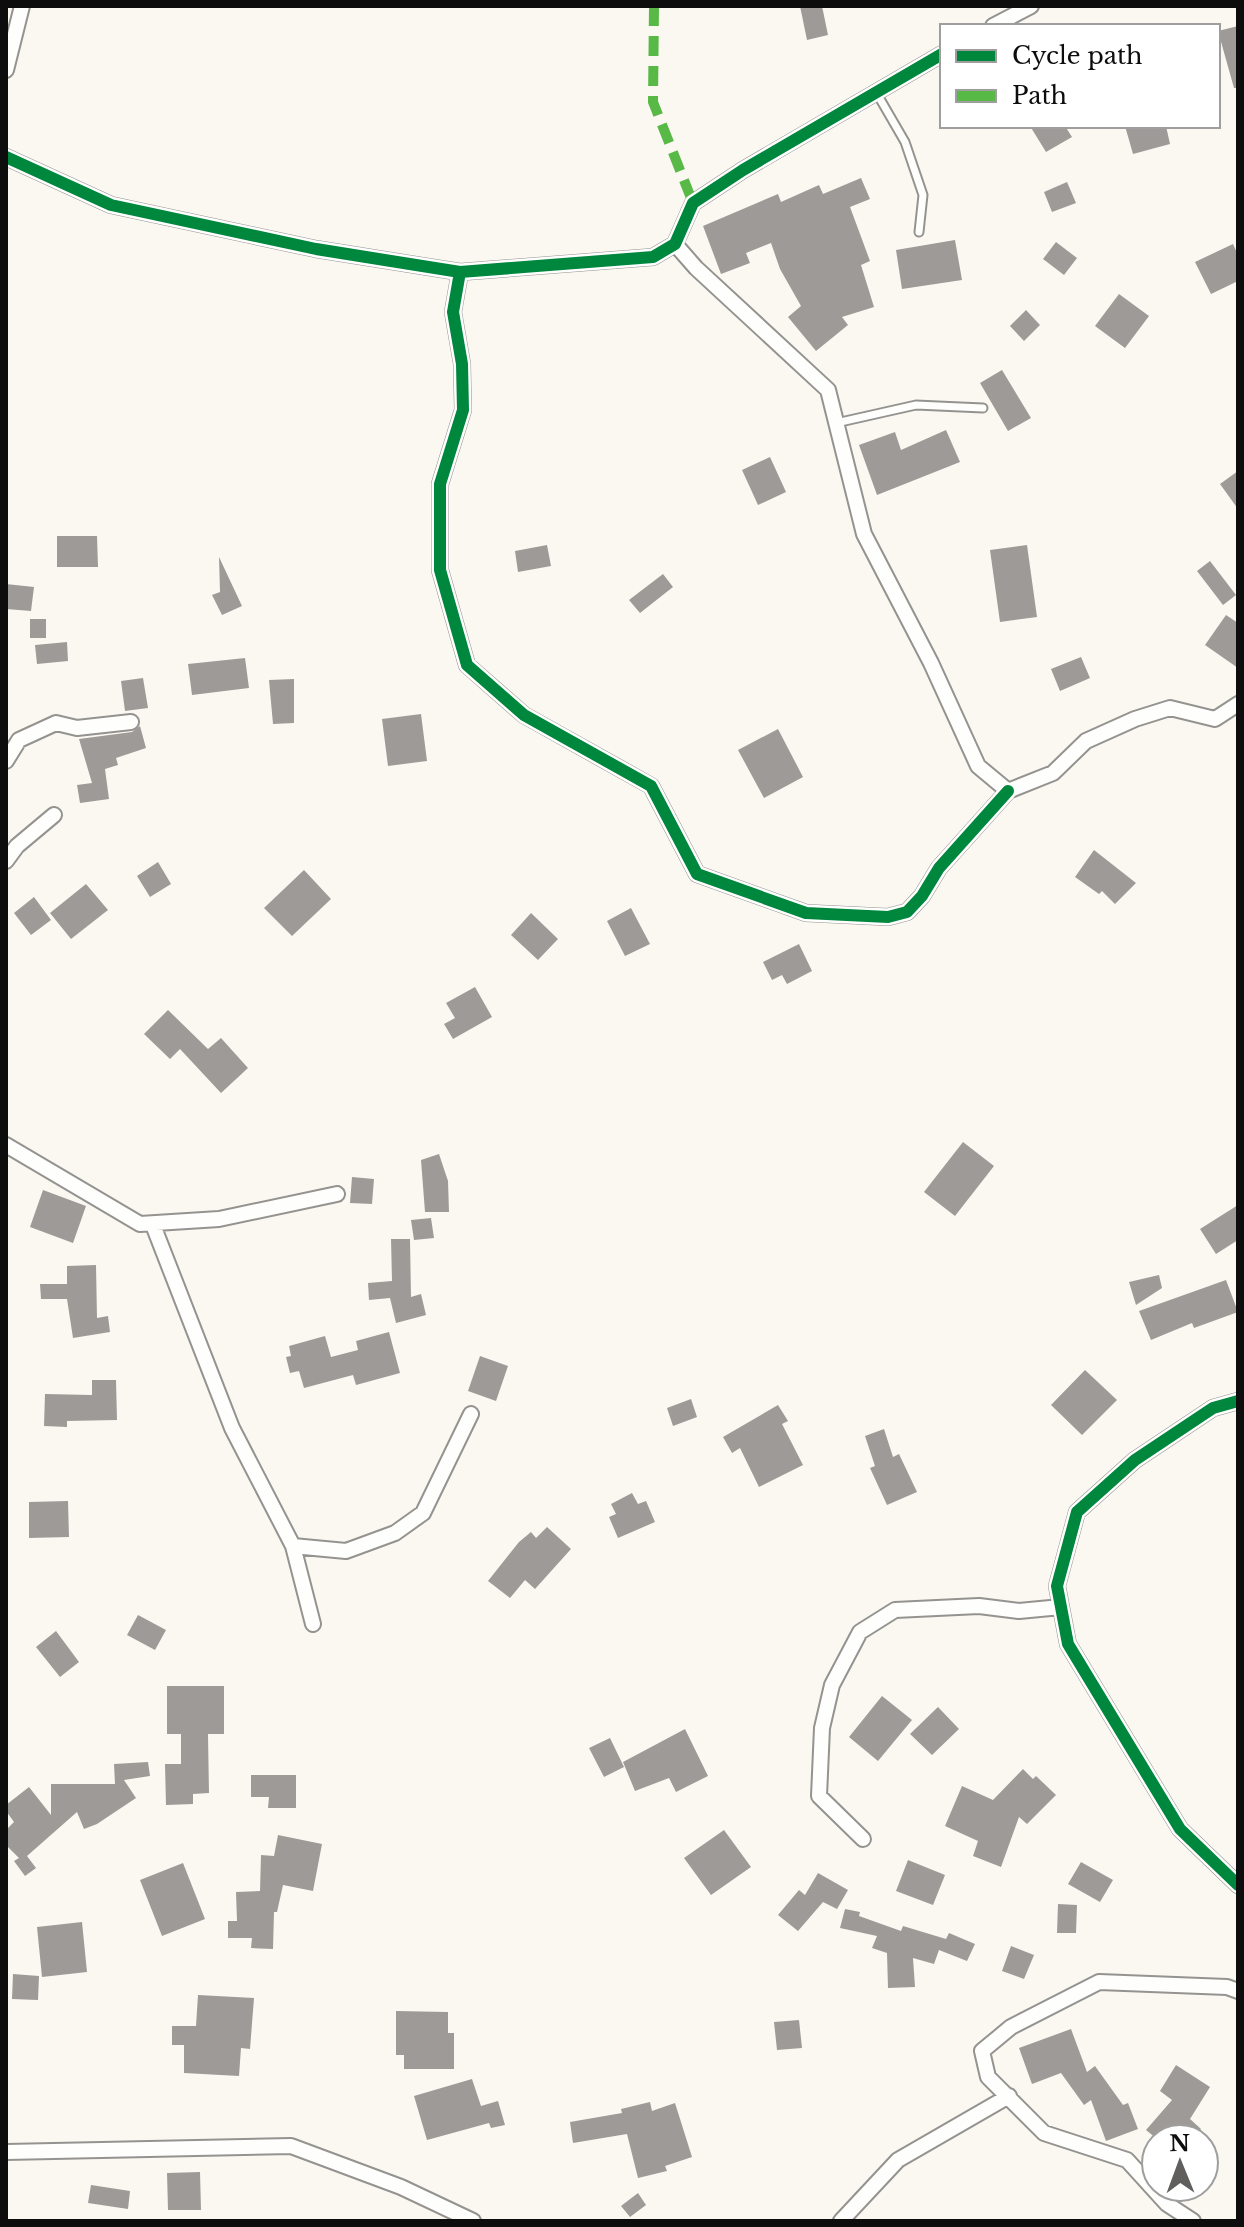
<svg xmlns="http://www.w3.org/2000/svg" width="1244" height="2227" font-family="'Libre Baskerville',serif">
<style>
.building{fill:#9e9a97}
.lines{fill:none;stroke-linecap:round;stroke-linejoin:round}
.lane-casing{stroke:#949390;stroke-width:11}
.street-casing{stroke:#949390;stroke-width:18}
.lane{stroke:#fefefd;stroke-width:7}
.street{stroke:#fefefd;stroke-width:14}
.quiet{stroke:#58b947;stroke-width:10;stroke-dasharray:20 10;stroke-linecap:butt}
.cycleway-casing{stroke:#fff;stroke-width:17}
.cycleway{stroke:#00873e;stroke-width:12}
</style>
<rect width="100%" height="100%" fill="#fbf8f1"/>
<path class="building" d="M800,6h22l6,29 -21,5z
M1238,26v62h-4l-16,-57z
M1030,126h35l7,11 -26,15z
M1125,126h41l4,18 -37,10z
M861,178l9,21 -20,8 20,54 -9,4 13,42 -32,10 6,8 -32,26 -28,-34 13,-11 -21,-37 -9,-26 -25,10 4,10 -29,11 -18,-48 75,-32 3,8 38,-17 4,9z
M1067,182l9,21 -24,9 -8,-20z
M955,240l7,40 -60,9 -6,-39z
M1056,242l21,16 -13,17 -21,-16z
M1233,244l5,11v26l-27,13 -16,-32z
M1119,294l30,22 -24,32 -30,-22z
M1026,310l14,15 -16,16 -14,-15z
M1002,370l29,48 -23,13 -28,-48z
M946,430l14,32 -83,33 -18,-50 36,-13 6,18z
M770,457l16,35 -28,13 -16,-35z
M1238,471v38l-18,-25z
M57,536h40l1,31h-41z
M547,545l4,21 -33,6 -3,-21z
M1027,545l10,72 -37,5 -10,-72z
M219,557l23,49 -20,9 -10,-20 8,-3z
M1210,561l26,34 -13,10 -26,-34z
M663,574l10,13 -33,26 -11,-13z
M6,584l28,3 -3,24 -25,-2z
M1226,615l12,8v45l-33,-23z
M30,619h16v19h-16z
M67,642l1,19 -31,3 -2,-19z
M1081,657l9,21 -30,13 -9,-22z
M245,658l4,30 -57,7 -4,-31z
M143,678l5,30 -23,3 -4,-30z
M294,679v44l-21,1 -4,-44z
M421,714l6,47 -39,5 -6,-47z
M140,726l6,22 -30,10 2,7 -13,4 4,30 -29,4 -3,-18 15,-2 -13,-44 53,-7z
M778,729l25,48 -39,21 -26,-48z
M1094,850l42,33 -21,21 -13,-13 -3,3 -24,-17z
M158,862l13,22 -21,13 -13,-21z
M304,870l27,29 -39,37 -28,-28z
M86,884l22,26 -37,29 -21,-26z
M34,897l17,23 -20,15 -17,-22z
M631,908l19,36 -25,12 -18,-35z
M531,913l27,26 -20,21 -27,-25z
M799,944l13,27 -25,13 -5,-9 -10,5 -9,-18z
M475,987l17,30 -39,22 -9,-15 11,-6 -9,-15z
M168,1010l40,39 13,-11 27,30 -27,25 -41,-44 -10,10 -26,-25z
M963,1142l31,24 -39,50 -31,-24z
M439,1154l9,27 1,31h-24l-4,-52z
M352,1177l22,2 -2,25 -22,-1z
M43,1190l43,16 -13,37 -43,-16z
M1238,1205v35l-22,14 -16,-25z
M431,1218l3,20 -20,2 -3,-20z
M391,1239h19l1,58 10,-3 5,21 -30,8 -6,-25 -21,2 -1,-17 24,-2z
M96,1265l1,53 11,-2 2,16 -37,6 -6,-39h-26l-1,-15h27v-18z
M1159,1275l3,13 -26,17 -7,-23z
M1226,1280l12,32 -44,16 -2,-5 -41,17 -12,-29z
M389,1332l11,41 -44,12 -3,-10 -49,13 -5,-17 -9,2 -4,-16 5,-1 -2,-10 36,-10 6,21 27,-7 -2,-9z
M480,1356l28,10 -12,35 -28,-10z
M1085,1370l32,30 -35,35 -31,-30z
M92,1380h24l1,40 -50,1v6l-23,-1 1,-32 47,1z
M691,1399l6,18 -24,9 -6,-18z
M778,1405l10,16 -6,3 21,41 -44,22 -19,-39 -8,5 -9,-16z
M884,1429l9,28 6,-3 18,38 -30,13 -17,-37 5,-2 -10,-30z
M632,1493l6,11 8,-3 9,21 -37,16 -9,-21 7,-3 -5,-10z
M68,1501l1,36 -40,1v-36z
M547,1527l24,22 -36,40 -10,-9 -15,18 -22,-17 31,-39 12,-10 5,6z
M138,1615l28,15 -11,20 -28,-15z
M56,1631l23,31 -19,15 -24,-30z
M167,1686h57v48h-16l1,59 -16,1v10l-27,1 -1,-41h16v-30h-14z
M882,1696l30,24 -34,41 -29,-24z
M938,1707l21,22 -27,26 -22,-21z
M685,1729l23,47 -32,16 -7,-14 -34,13 -12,-29z
M610,1738l14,29 -20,10 -15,-29z
M148,1762l2,14 -26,4 12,18 -39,26 -13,5 -7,-17 -50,44 9,12 -11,8 -11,-15 5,-3 -13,-13v-15l8,-8 -8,-11v-6l23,-18 22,28v-31h64l-1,-20z
M1023,1769l10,10 3,-3 20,19 -29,29 -8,-7 -18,50 -28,-11 5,-15 -33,-15 17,-40 31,14z
M251,1775h45v33h-28l1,-11h-18z
M724,1830l27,37 -40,28 -27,-37z
M278,1835l44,9 -9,47 -30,-6 -6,27h-3l-1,37 -22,-1 1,-10h-24v-17h9l-1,-29 24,-1 1,-36 13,1z
M908,1860l37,15 -12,30 -37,-14z
M1081,1862l32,18 -13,22 -32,-18z
M183,1863l22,56 -43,17 -22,-56z
M818,1873l30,17 -11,19 -14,-7 -25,29 -20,-16 21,-25 6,5z
M1058,1904l19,1 -1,28h-19z
M845,1909l15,3 -1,4 42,15 2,-5 43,13 3,-6 26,11 -8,17 -28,-11 -5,14 -21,-6 2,29 -27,1 -1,-35 -15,-5 5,-12 -37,-8z
M82,1922l5,50 -45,5 -5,-50z
M1011,1946l23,9 -10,24 -22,-8z
M13,1974l26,2 -1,24 -26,-1z
M198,1995l56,3 -4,51 -9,-1 -2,28 -55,-3v-28h-12v-19h24z
M396,2011l52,1v21h6v36h-50v-14h-8z
M799,2020l3,28 -25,2 -3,-28z
M1071,2029l16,43 8,-6 28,39 5,-2 10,26 -32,12 -15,-41 -7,5 -23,-32 -29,11 -13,-36z
M1176,2065l34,22 -20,32 11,10 -8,10h-36l-11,-9 26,-30 -12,-9z
M472,2079l9,27 17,-5 7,24 -14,3 -2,-5 -62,17 -13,-44z
M650,2102l2,9 23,-8 17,54 -27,9 2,5 -29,7 -11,-44 -54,9 -3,-21 52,-9 -1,-4z
M200,2172l1,38h-33l-1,-37z
M91,2185l39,6 -2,18 -40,-6z
M638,2193l8,12 -16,12 -9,-11z"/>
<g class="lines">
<defs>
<path id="lane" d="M876,92l29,50 18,53 -4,37
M836,423l80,-18 67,3"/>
<path id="street" d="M993,26l38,-20
M6,70l16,-64
M6,157l105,48 205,44 144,23 193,-15 22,-13 18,-41 50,-33 199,-116
M675,244l21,24 132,122 36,144 67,129 47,103 30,25 45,-18 33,-32 49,-22 35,-11 45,11 23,-15
M460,272l-7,40 9,52 1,46 -23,74v86l27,95 57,50 127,71 46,88 109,39 82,4 19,-5 15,-16 17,-28 69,-77
M6,761l13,-21 37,-17 21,5 54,-6
M6,861l11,-15 37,-31
M6,1145l134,79 79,-5 118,-25
M153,1225l79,203 61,118 20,78
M1238,1401l-25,7 -78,52 -58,52 -20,74 11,58 112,185 58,56
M293,1546l53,5 49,-18 28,-20 48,-99
M863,1839l-44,-43 3,-68 10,-43 28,-53 35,-22 84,-4 40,5 42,-4
M6,2152l285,-6 110,41 72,34
M841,2221l57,-61 111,-64
M1193,2221l-26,-17 -40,-44 -83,-27 -56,-56 -6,-26 29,-24 88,-45 128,5 11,4"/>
</defs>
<use href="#lane" class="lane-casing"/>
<use href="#street" class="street-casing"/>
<use href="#lane" class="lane"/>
<use href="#street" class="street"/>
<path class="quiet" d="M654,6l-1,96 40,101"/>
<defs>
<path id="cycleway" d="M6,157l105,48 205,44 144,23 193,-15 22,-13 18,-41 50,-33 199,-116
M460,272l-7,40 9,52 1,46 -23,74v86l27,95 57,50 127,71 46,88 109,39 82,4 19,-5 15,-16 17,-28 69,-77
M1238,1401l-25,7 -78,52 -58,52 -20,74 11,58 112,185 58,56"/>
</defs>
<use href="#cycleway" class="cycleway-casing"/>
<use href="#cycleway" class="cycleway"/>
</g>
<rect width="1244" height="2227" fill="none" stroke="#0d0d0d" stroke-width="16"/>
<rect x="940" y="24" width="280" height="104" fill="#ffffff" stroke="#9e9e9e" stroke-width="2"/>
<rect x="956" y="50" width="40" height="12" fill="#00873e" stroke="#9e9e9e" stroke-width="2"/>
<text x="1012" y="64" font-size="24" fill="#0d0d0d">Cycle path</text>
<rect x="956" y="90" width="40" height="12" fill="#58b947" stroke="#9e9e9e" stroke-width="2"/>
<text x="1012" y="104" font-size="24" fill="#0d0d0d">Path</text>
<g transform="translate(1180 2163) rotate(359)"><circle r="38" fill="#ffffff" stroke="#9e9e9e" stroke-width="2"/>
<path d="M0-6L14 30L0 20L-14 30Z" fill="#605f5d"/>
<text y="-12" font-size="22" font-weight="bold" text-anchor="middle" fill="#0d0d0d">N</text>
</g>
</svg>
